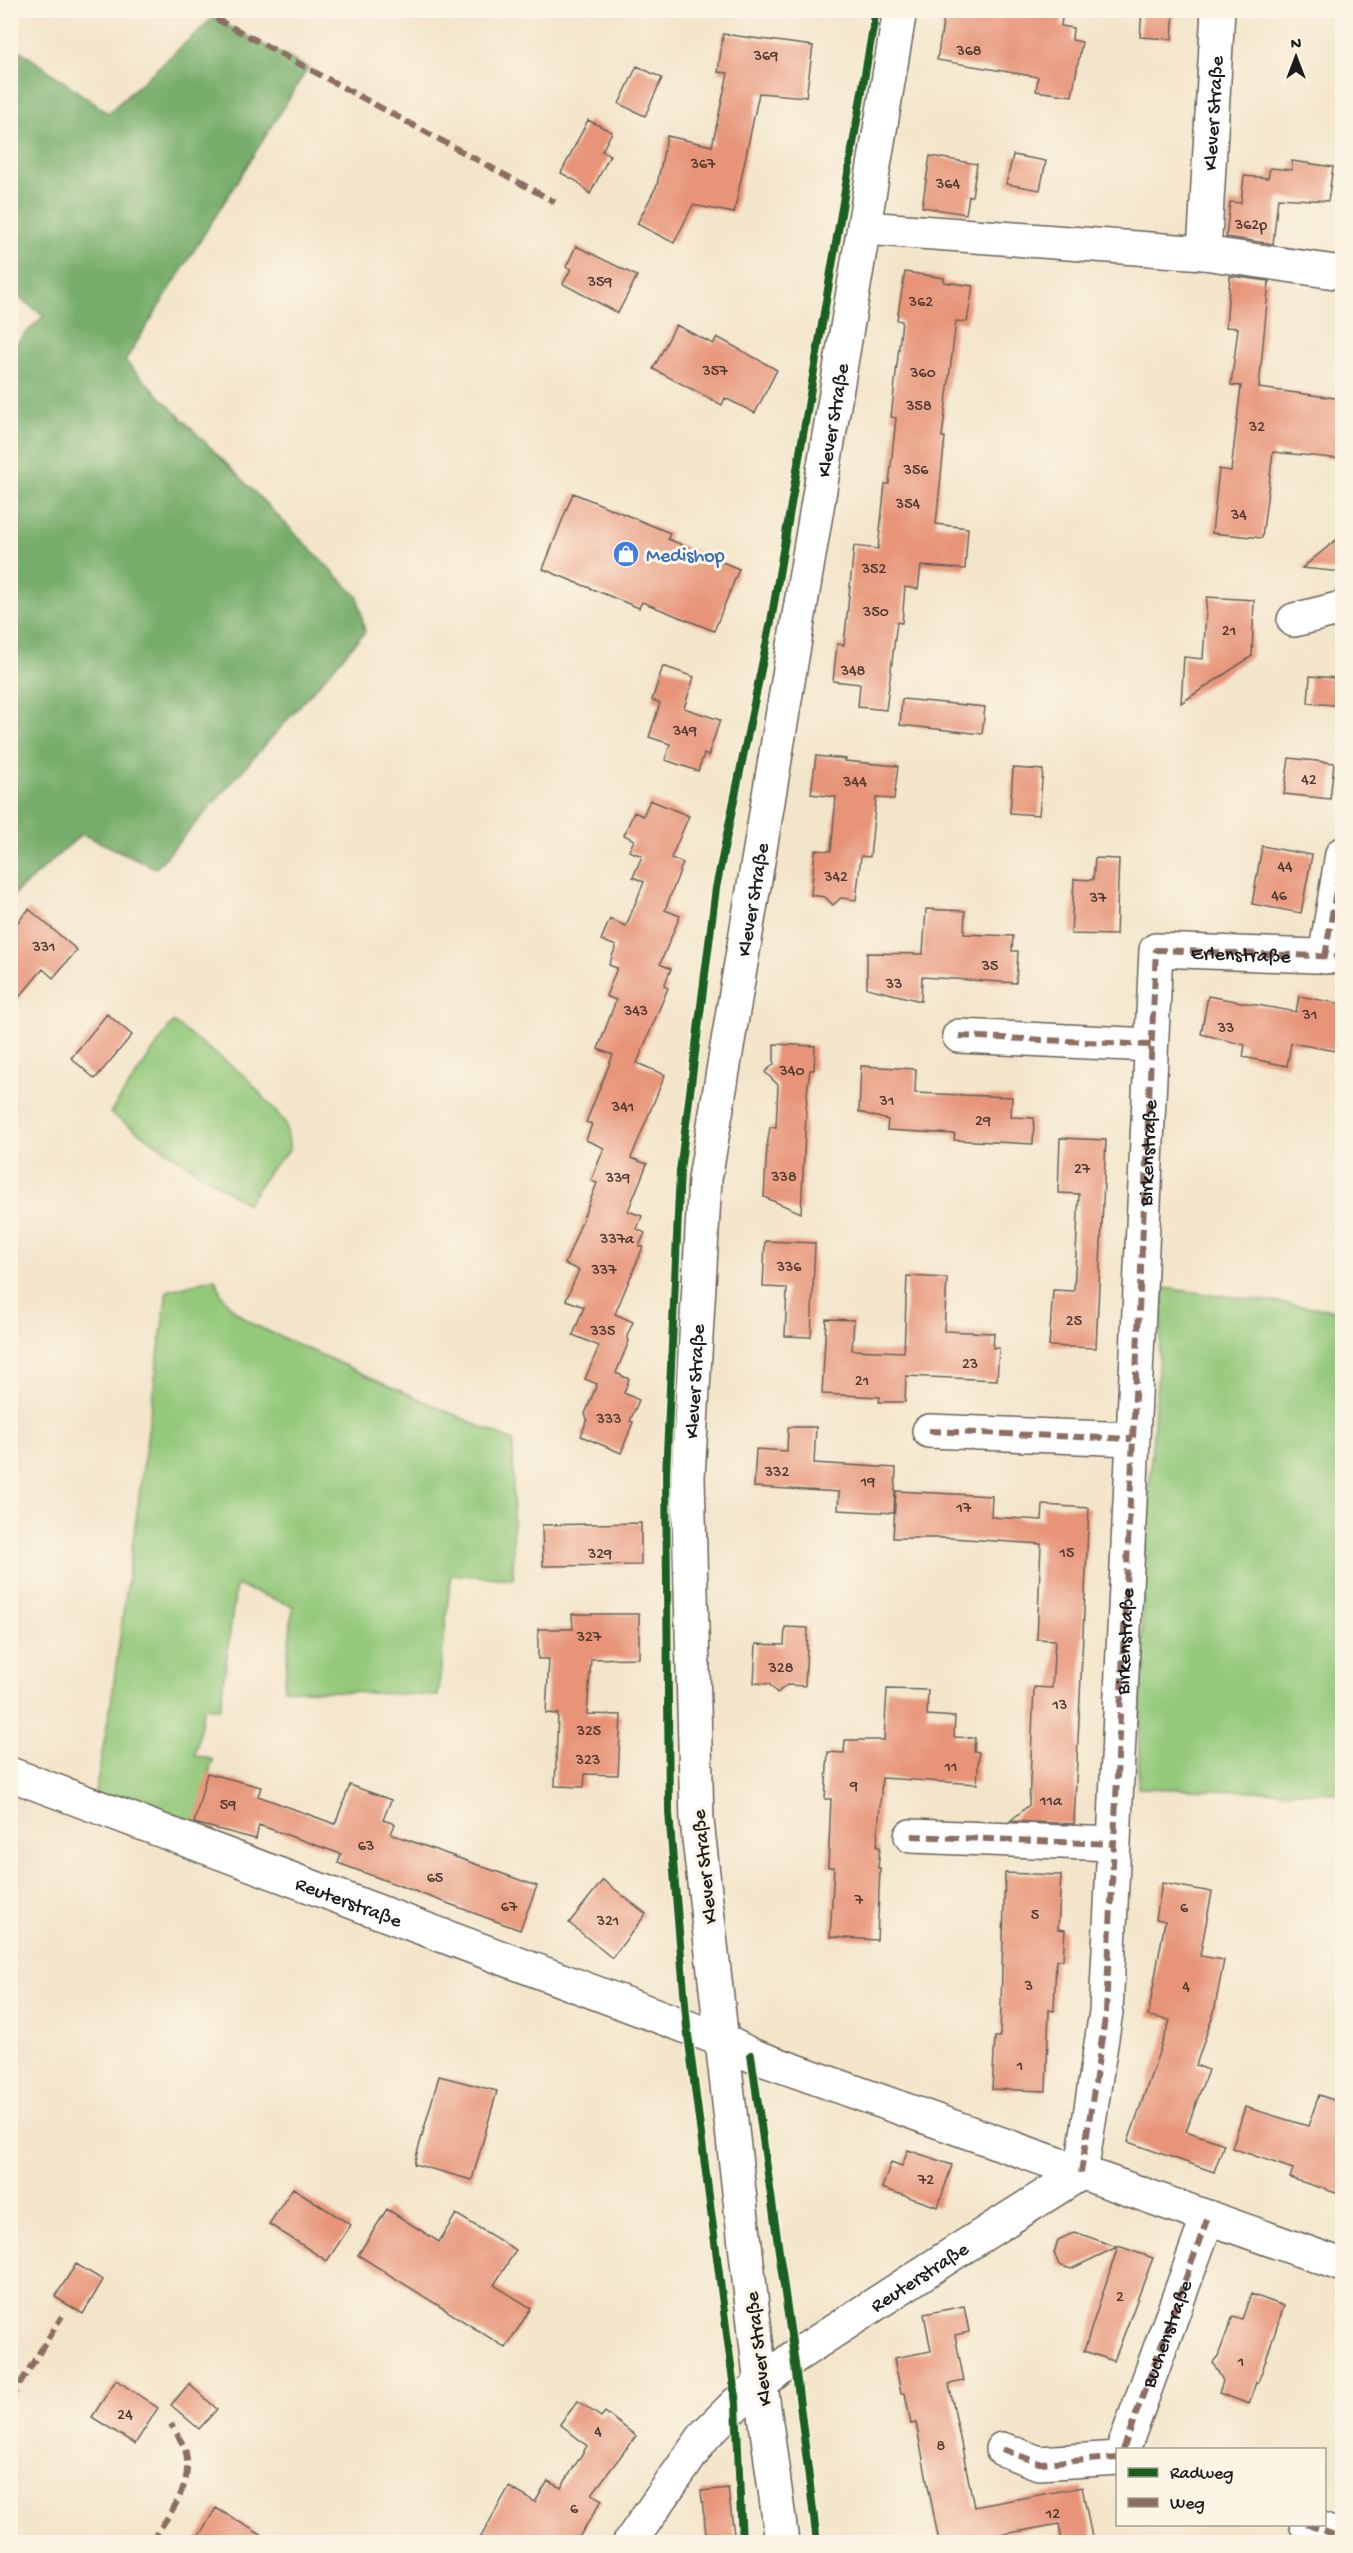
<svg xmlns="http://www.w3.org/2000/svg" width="1353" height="2553" font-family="'Gochi Hand',sans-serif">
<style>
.green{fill:#94c97b;stroke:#58724c;stroke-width:1.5}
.forest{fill:#77ad6b;stroke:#4a6444;stroke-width:1.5}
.building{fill:#e79478}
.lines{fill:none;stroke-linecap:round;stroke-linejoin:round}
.minor-casing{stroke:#676259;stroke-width:36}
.tertiary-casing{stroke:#676259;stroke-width:36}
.minor{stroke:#fff;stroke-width:33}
.tertiary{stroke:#fff;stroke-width:33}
.quiet{stroke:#8d6e63;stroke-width:6;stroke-dasharray:12 6;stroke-linecap:butt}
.cycleway-casing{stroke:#fcf5e5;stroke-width:11}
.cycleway{stroke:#1b5e20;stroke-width:8}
.labels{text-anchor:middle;stroke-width:6;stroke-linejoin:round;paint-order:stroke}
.number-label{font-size:16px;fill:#4f3a33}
.street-label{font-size:20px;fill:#1c1c1c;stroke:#fcf5e5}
.shop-label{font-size:20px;fill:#366cbe;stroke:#fcf5e5;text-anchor:start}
</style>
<rect width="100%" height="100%" fill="#fcf5e5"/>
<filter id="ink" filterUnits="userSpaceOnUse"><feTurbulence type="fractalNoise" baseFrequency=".0167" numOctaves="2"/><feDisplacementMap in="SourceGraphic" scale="12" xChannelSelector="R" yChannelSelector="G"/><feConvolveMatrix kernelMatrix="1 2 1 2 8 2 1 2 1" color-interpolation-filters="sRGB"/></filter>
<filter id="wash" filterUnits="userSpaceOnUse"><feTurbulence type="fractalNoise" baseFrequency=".008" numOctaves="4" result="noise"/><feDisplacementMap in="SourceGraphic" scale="24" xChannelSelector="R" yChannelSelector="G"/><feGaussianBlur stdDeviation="1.35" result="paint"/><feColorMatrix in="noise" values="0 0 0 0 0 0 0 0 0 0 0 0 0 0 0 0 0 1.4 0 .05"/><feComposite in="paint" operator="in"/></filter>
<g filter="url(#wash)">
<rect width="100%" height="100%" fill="#f3e5ca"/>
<path class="green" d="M173,1022l72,54 40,46 5,27 -20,21 -23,34 -137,-91z
M215,1278c7,24 18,32 37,46l261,117v138l-62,-5 -13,122 -154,-7 9,-83 -57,-21 -16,124 -16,-2 -9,48 18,5 -24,80 -96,-35 18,-102 56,-412z
M1164,1288l178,23v482l-204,-5 6,-232z"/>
<path class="forest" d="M213,18l95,50 -183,293 233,236 7,35 -209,236 -74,-34 -71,63v-549l33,-32 -33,-24v-248l97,69z"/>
<g id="blocks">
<path class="building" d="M945,10h118l-2,16 12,2 -1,12 10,2 -10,54 -36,-5 2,-14 -101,-17z
M1142,10h32l-2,29 -32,-2z
M723,34l90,12 -7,51 -47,-4 -25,120 -41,-8 -19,38 -37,-19 20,-39 10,-49 45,10 16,-73 -10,-1z
M637,66l25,12 -17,38 -26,-12z
M588,120l24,12 -10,19 8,4 -20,39 -12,-12 -17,-9z
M1013,155l33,6 -6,29 -34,-6z
M930,156l47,8 -5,32h-3l-3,18 -44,-7z
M1292,161l41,6 -5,34 -50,-3 -5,46 -47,-7 4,-35 11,1 3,-27 24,2 2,-10 22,2z
M576,246l61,30 -19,37 -55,-29 8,-15 -5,-2z
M905,272l39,6v4l29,4 -6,36 -11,-1 -14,116h3l-9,87 32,4 -3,41 -44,-3 -3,23 -13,-2 -3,36 -5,-1 -11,88 -28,-3 2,-23 -27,-3 4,-37 7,1 10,-99 24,3 7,-65h4l7,-66 -5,-1 11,-96 -5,-1z
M1230,276l39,5 -10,107 83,11v60l-69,-7 -11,86 -50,-5 7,-64 12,2 10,-85 -10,-1 7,-57 -12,-1z
M676,325l37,19 4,-7 60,33 -22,43 -30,-15 -3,7 -69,-36z
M573,493l97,40 -2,6 71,30 -25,62 -72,-29 -3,6 -96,-39z
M1342,535v37l-40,-4z
M1207,597l47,3 -2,56 -71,47 3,-46 19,2z
M663,666l31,11 -10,31 36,12 -12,36 -4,-2 -6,17 -33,-11 5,-16 -21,-7 11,-34 -8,-3z
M1310,676l26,2 -2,27 -26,-2z
M902,699l83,8 -3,27 -82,-9z
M816,756l30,3 -1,2 53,5 -4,33 -18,-1 -6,59 -9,-1 -5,44 -15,-2 -8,7 -8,-8 -14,-2 4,-45 16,1 5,-54 -25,-3z
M1289,758l45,5 -4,36 -46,-5z
M1013,768l30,2 -4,45 -29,-2z
M650,800l39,16 -18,42 12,5 -18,47 15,6 -20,48 11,5 -7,17 4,2 -31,75 28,12 -34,83 16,6 -19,47 14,5 -5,13 8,4 -6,13 4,1 -28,67 18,8 -6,14 2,5 -13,32 13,6 -5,14 15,7 -9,21 3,1 -12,31 -40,-17 6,-17 -2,-5 12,-30 -12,-5 14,-33 -26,-11 11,-28 -18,-7 13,-30 -14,-6 32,-81 -6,-2 13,-33 -18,-8 6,-16 -6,-2 27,-67 -15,-6 18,-49 -10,-4 11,-28 -8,-3 7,-19 -15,-6 9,-21 16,7 18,-44 -11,-5 9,-21 -13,-5 5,-11 -10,-5 10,-23 9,4z
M1262,846l50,9 -11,58 -49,-9z
M1095,858l24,1 -3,76 -45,-1 3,-55 19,1z
M29,909l48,41 -24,28 -10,-9 -33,39v-77z
M926,909l39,2 -1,23 49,2 -1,15h6l-2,32 -94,-6 -1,24 -54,-13v-35l56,1z
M1208,996l88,16 3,-16 43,8v48l-51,-9 -4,23 -44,-9 2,-12 -44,-11z
M107,1014l25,21 -37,44 -24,-21z
M774,1044l41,2 -1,24h-4l-3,24 -6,119 -37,-16 3,-51 3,-19h6l2,-42 -13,-13 9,-8z
M861,1066l55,3 -1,24 97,4 -1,20 23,1 -1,26 -79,-4 1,-6 -68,-4 1,-10 -29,-8z
M1060,1138l46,2 -10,208 -47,-2 4,-56 21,1 5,-97 -21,-1z
M765,1241l50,2 -4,94 -26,-1 2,-48 -24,-1z
M907,1276l40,2 -3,53 50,2 -1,15h6l-2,32 -91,-4 -1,26h-26l1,-5 -58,-3 4,-75 28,1 -2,30 52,2z
M788,1427h28l-2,36 82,5 -2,45 -56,-3 1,-18 -85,-5 2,-38 31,2z
M896,1491l96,5 -1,21 51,3 1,-15 46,3 -15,316 -64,-3 19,-16 5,-118 18,1 3,-48 -18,-1 4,-95 -90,-6h-58z
M641,1523v42l-98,1 -1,-41z
M572,1614h67v44l-48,1 -4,55 34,1 -3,60 -33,-1 -1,13 -29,-1 3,-72 -12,-1 3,-54h-11v-30h35z
M785,1627l23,1 -3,58 -18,-1 -10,8 -8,-9 -15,-1 2,-39 28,1z
M887,1689l41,1 -1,25 28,2 -1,20 21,1 -1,13 5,1 -2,32 -95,-6 -5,69h3l-2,21h2l-3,72 -47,-3 4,-70h-6l3,-68h-6l3,-47 16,1 1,-13h39z
M207,1773l54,14 -3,9 77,28 15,-39 41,15 -8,20 12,4 -4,10 146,52 -17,44 -182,-67 3,-9 -82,-29 -3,14 -62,-16z
M1005,1873l56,2 -3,54 7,1 -2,30h-7l-2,51 -5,-1 -3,81 -54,-2 3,-52h5z
M603,1880l43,34 -34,44 -43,-35z
M1162,1883l50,9 -12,64 24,4 -10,52 -18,53 12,5 -22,61 38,13 -10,28 -86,-30 42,-122 -22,-4 17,-95 -9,-2z
M439,2076l58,15 -25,89 -58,-16z
M1319,2095l23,8v92l-52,-17 3,-9 -61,-21 13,-41 63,19z
M908,2150l44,15 -14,42 -56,-19 9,-26 11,4z
M293,2188l58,37 -24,36 -58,-37z
M387,2209l52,33 17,-28 60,36 -22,35 37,23 -25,40 -148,-93z
M1075,2232l42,15 -46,22 -12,-4 -5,-12 4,-13z
M1118,2246l35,12 -39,103 -30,-10z
M76,2264l27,16 -20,34 -28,-17z
M1251,2294l33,12 -26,77 -2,-1 -7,22 -30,-11 4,-12 -10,-19 5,-6 15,-40 9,3z
M964,2306l5,26 -14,3 9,46 -15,3 25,123 108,-20 11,55h-31l-3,-18 -65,12 1,6h-56l-23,-119 -5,1 -6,-31h-4l-7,-35 37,-7 -7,-37z
M116,2380l42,28 -23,36 -43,-27z
M189,2384l28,25 -18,20 -28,-24z
M578,2401l23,16 4,-5 31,24 -44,58 10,6 -26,42h-98l31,-55 26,15 13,-21 13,7 26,-42 -27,-22z
M728,2488l7,54h-28l-6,-51z
M216,2508l57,34h-78z"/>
</g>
</g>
<g filter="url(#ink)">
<use href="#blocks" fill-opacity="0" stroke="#676259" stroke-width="1.5"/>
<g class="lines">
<defs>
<g id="minor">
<path d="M865,228l339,25 138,20"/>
<path id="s1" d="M1204,253l14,-243"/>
<path d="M1294,620l48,-12"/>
<path d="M1325,957l17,-103"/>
<path d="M959,1036l192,9"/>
<path d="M929,1431l203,8"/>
<path id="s2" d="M10,1774l712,266"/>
<path d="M911,1836l202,8"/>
<path d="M1002,2449l37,14 79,-5"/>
<path id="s3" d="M1123,2450l85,-233"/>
<path d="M1306,2524l36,14"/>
<path id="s4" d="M630,2542l75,-107 31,-31 58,-47 160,-104 127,-80 25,-161 50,-1062 186,7"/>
</g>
<g id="tertiary">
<path d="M722,2040l29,15 591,210"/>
<path id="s5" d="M782,2542l-21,-157 -64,-564 -9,-344 17,-298 195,-1169"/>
</g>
</defs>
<use href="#minor" class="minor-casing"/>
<use href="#tertiary" class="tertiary-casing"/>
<use href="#minor" class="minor"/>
<use href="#tertiary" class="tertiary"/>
<g class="quiet">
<path d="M200,10l355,192"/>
<path d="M1325,957l17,-103"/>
<path d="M959,1036l192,9"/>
<path d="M929,1431l203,8"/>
<path d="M911,1836l202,8"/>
<path id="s6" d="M1081,2173l25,-161 50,-1062 186,7"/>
<path d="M10,2400l52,-84"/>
<path d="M1002,2449l37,14 79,-5"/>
<path d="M1123,2450l85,-233"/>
<path d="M1306,2524l36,14"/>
<path d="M10,2535l13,7"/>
<path d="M151,2542c17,-26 42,-54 35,-89 -2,-9 -10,-20 -15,-29"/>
</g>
<defs>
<path id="cycleway" d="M751,2055l43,302 23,185
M742,2542l-6,-138 -49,-377 -18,-214 -3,-338 14,-304 36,-283 55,-267 105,-611"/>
</defs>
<use href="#cycleway" class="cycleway-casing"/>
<use href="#cycleway" class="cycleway"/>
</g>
</g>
<defs>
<symbol id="shop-disc" viewBox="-11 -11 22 22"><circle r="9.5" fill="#3f7fe0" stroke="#fcf5e5"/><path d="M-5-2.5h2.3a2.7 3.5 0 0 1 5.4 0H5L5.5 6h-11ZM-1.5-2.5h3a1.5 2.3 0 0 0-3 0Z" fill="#fff"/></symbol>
</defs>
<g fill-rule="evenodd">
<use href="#shop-disc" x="611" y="539" width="30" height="30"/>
</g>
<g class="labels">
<g class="number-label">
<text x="969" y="55">368</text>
<text x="766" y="60">369</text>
<text x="703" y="168">367</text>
<text x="948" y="188">364</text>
<text x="1251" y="229">362p</text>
<text x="600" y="286">359</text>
<text x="921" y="306">362</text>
<text x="715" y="375">357</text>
<text x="923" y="377">360</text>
<text x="919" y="410">358</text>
<text x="1257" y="431">32</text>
<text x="916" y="474">356</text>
<text x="908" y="508">354</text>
<text x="1239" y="519">34</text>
<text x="874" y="573">352</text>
<text x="876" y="616">350</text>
<text x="1229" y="635">21</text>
<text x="853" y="675">348</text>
<text x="685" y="735">349</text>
<text x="1309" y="784">42</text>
<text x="855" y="786">344</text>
<text x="1285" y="871">44</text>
<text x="836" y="881">342</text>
<text x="1279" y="900">46</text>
<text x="1098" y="902">37</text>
<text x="44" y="951">331</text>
<text x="990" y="970">35</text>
<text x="894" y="988">33</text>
<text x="636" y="1015">343</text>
<text x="1310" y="1019">31</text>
<text x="1226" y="1032">33</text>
<text x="792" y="1075">340</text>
<text x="887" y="1105">31</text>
<text x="623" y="1111">341</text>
<text x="983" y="1125">29</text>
<text x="1082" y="1173">27</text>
<text x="784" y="1181">338</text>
<text x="618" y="1182">339</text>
<text x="617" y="1243">337a</text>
<text x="789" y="1271">336</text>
<text x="604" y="1274">337</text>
<text x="1074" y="1325">25</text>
<text x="603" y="1335">335</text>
<text x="970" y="1368">23</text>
<text x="862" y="1385">21</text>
<text x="609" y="1423">333</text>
<text x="777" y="1476">332</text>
<text x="868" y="1486">19</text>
<text x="964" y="1512">17</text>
<text x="1067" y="1557">15</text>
<text x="600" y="1558">329</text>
<text x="589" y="1641">327</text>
<text x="781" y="1672">328</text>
<text x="1060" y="1709">13</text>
<text x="589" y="1735">325</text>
<text x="588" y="1764">323</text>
<text x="951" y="1771">11</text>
<text x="854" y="1790">9</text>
<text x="1051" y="1805">11a</text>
<text x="228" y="1809">59</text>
<text x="366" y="1850">63</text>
<text x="435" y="1882">65</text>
<text x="859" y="1904">7</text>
<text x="509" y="1911">67</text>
<text x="1184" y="1912">6</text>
<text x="1035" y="1919">5</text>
<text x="608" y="1925">321</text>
<text x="1029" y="1990">3</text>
<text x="1186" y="1991">4</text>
<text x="1020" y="2070">1</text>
<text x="926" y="2184">72</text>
<text x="1120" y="2301">2</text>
<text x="1241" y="2366">1</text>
<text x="125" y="2419">24</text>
<text x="598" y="2436">4</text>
<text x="941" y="2450">8</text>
<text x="574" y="2513">6</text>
<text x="1053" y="2518">12</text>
</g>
<g class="street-label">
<text dy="7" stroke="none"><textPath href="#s1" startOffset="140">Klever Straße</textPath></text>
<text dy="7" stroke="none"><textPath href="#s5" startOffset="2138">Klever Straße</textPath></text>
<text dy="7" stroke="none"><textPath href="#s5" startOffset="1652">Klever Straße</textPath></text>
<text dy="7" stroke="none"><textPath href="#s6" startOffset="1311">Erlenstraße</textPath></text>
<text dy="7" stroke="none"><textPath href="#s6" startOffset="1023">Birkenstraße</textPath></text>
<text dy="7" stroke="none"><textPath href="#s5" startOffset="1166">Klever Straße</textPath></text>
<text dy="7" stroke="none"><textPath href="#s6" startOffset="534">Birkenstraße</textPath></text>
<text transform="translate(703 1867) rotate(-96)" y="7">Klever Straße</text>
<text dy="7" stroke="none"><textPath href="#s2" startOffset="362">Reuterstraße</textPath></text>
<text dy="7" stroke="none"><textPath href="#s4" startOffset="398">Reuterstraße</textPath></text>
<text dy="7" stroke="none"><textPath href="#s3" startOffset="124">Buchenstraße</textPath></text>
<text transform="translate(757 2349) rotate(-97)" y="7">Klever Straße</text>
</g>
<g class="shop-label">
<text x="646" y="561">Medishop</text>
</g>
</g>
<rect width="1353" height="2553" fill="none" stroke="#fcf5e5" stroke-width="36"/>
<rect x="1116" y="2448" width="210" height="78" fill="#fcf5e5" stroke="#a29e95" stroke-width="1.5"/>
<rect x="1128" y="2468" width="30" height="9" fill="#1b5e20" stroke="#a29e95" stroke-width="1.5"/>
<text x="1170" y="2478" font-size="18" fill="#1c1c1c">Radweg</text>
<rect x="1128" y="2498" width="30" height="9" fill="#8d6e63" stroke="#a29e95" stroke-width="1.5"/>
<text x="1170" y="2508" font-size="18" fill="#1c1c1c">Weg</text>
<g transform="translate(1296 57)" stroke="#fcf5e5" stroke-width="4.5" paint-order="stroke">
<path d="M0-4.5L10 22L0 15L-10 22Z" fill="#1c1c1c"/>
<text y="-9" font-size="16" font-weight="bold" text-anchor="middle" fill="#1c1c1c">N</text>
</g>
</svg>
